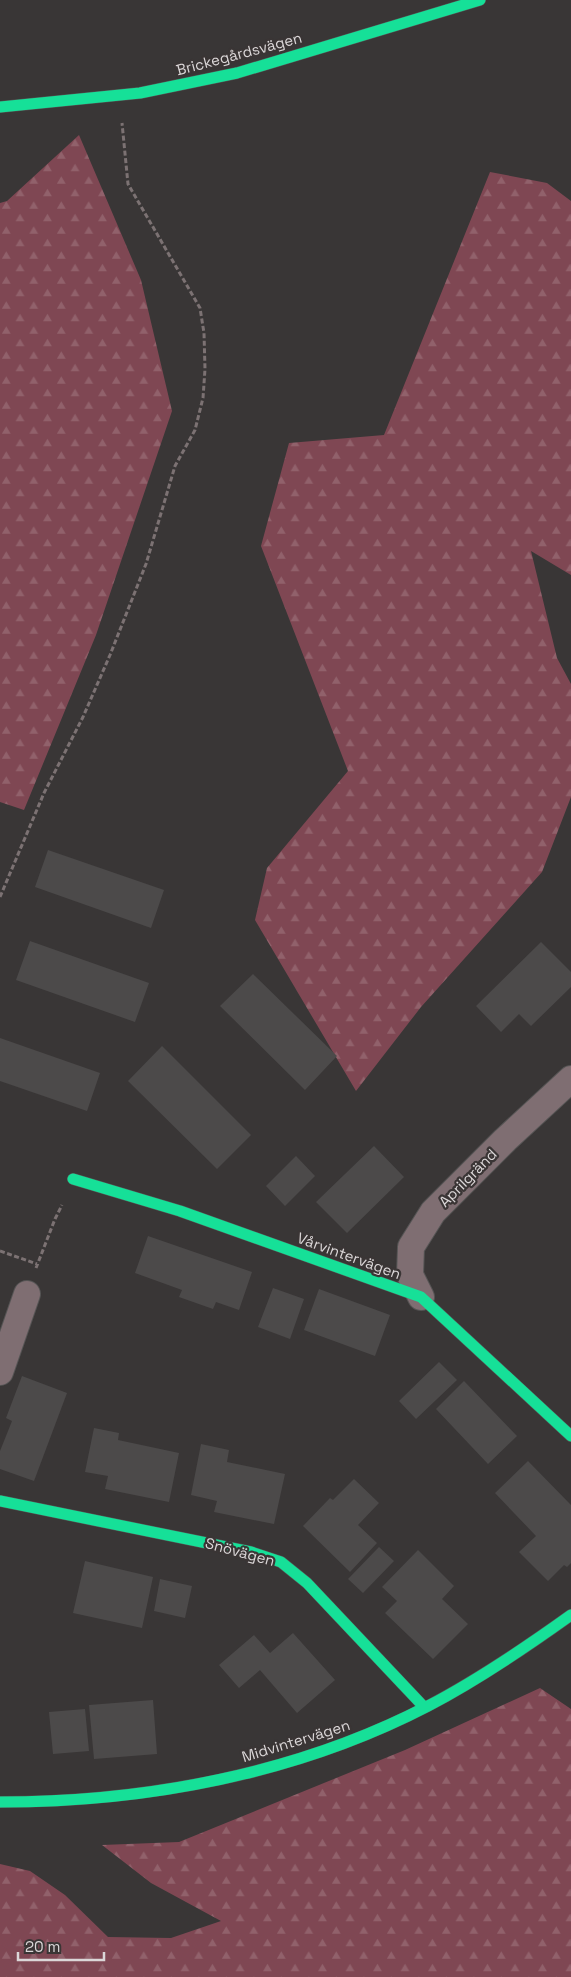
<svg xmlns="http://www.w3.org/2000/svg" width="571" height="1977" font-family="'Space Grotesk',sans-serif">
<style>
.forest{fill:url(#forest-firs)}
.building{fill:#4c4a4a}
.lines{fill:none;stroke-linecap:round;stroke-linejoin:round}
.street-casing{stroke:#555454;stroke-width:28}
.fast-casing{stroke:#555454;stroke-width:12}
.path{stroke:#7c7273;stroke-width:3;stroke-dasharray:5 2.5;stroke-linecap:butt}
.street{stroke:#7f6e72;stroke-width:26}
.fast{stroke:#16e098;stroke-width:11}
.labels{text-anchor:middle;stroke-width:4.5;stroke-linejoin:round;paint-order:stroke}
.street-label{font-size:15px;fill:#dbd7d8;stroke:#3a3535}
</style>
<defs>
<pattern id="forest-firs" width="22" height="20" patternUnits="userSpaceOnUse" patternTransform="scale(1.25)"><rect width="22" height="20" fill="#7f4753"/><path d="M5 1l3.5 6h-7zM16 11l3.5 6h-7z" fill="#91616b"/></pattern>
</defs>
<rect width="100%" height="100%" fill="#393636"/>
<path class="forest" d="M79,135l62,145 31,131 -76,224 -72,175 -24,-8v-599l7,-2z
M490,172l57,11 24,18v374l-40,-24 26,107 14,26v113l-29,75 -121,135 -65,84 -101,-171 12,-52 81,-97 -87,-225 28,-103 95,-8z
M540,1688l31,21v268h-571v-113l30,7 35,24 43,42 63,1 50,-17 -70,-38 -49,-38 77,-3 226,-92z"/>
<path class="building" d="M48,850l116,40 -13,38 -116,-41z
M30,941l119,42 -14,39 -119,-42z
M541,942l30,30v15l-40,39 -12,-12 -18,18 -25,-26z
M253,974l84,82 -32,34 -85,-84z
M0,1038l100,35 -13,38 -87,-30z
M162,1046l89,89 -34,34 -89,-88z
M374,1146l30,31 -57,56 -31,-31z
M296,1156l19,20 -30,30 -19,-20z
M148,1236l104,36 -13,38 -23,-8 -3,7 -34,-12 3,-7 -47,-17z
M273,1288l31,11 -14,40 -32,-12z
M319,1289l71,26 -15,41 -71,-26z
M439,1362l18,18 -41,39 -17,-18z
M22,1376l45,17 -33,88 -34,-12v-18l12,-30 -6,-3z
M464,1381l53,55 -29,28 -52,-55z
M94,1428l25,5 -1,7 61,13 -10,49 -64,-13 3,-13 -23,-4z
M201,1444l28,6 -2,12 58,12 -11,50 -60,-12 3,-11 -26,-6z
M528,1461l43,44v58l-4,4 -3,-2 -16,16 -29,-29 17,-16 -41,-43z
M354,1479l25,24 -21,22 19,18 -27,29 -47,-46 27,-28 3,2z
M379,1547l15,14 -31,32 -15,-14z
M418,1550l36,36 -12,13 26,25 -35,35 -48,-46 12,-12 -15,-14z
M85,1561l68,16 -11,51 -69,-15z
M160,1579l32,7 -7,32 -31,-7z
M293,1633l42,47 -38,33 -37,-43 -21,18 -20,-23 35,-30 16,18z
M153,1700l4,54 -63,5 -5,-54z
M85,1709l4,42 -36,3 -4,-42z"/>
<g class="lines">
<defs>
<path id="street" d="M421,1297l-11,-22 1,-28 22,-35 72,-72 66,-61
M0,1372l27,-78"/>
<path id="fast" d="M0,107l140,-14 97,-20 243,-73
M73,1179l107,32 241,86 150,139
M0,1501l251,51 30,10 26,21 117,124
M0,1802c146,0 297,-28 428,-96 50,-26 97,-58 143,-91"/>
</defs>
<use href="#street" class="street-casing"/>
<use href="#fast" class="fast-casing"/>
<path class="path" d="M0,897l44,-104 39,-76 27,-62 36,-91 29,-98 20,-36 8,-32 2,-29 -1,-36 -4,-25 -72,-124 -6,-61
M0,1251l37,13
M36,1268l19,-49 7,-14"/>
<use href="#street" class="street"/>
<use href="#fast" class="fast"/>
</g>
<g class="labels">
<g class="street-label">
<text transform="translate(239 54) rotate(-15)" y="5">Brickegårdsvägen</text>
<text transform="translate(468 1178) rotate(-45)" y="5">Aprilgränd</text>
<text transform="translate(349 1256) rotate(20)" y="5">Vårvintervägen</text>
<text transform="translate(240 1552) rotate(15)" y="5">Snövägen</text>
<text transform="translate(296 1741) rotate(-17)" y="5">Midvintervägen</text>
</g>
</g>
<path d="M18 1952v8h86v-8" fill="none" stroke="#dbd7d8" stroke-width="2.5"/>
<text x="25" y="1952" font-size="15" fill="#dbd7d8" stroke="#3a3535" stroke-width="4" paint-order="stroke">20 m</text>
</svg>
